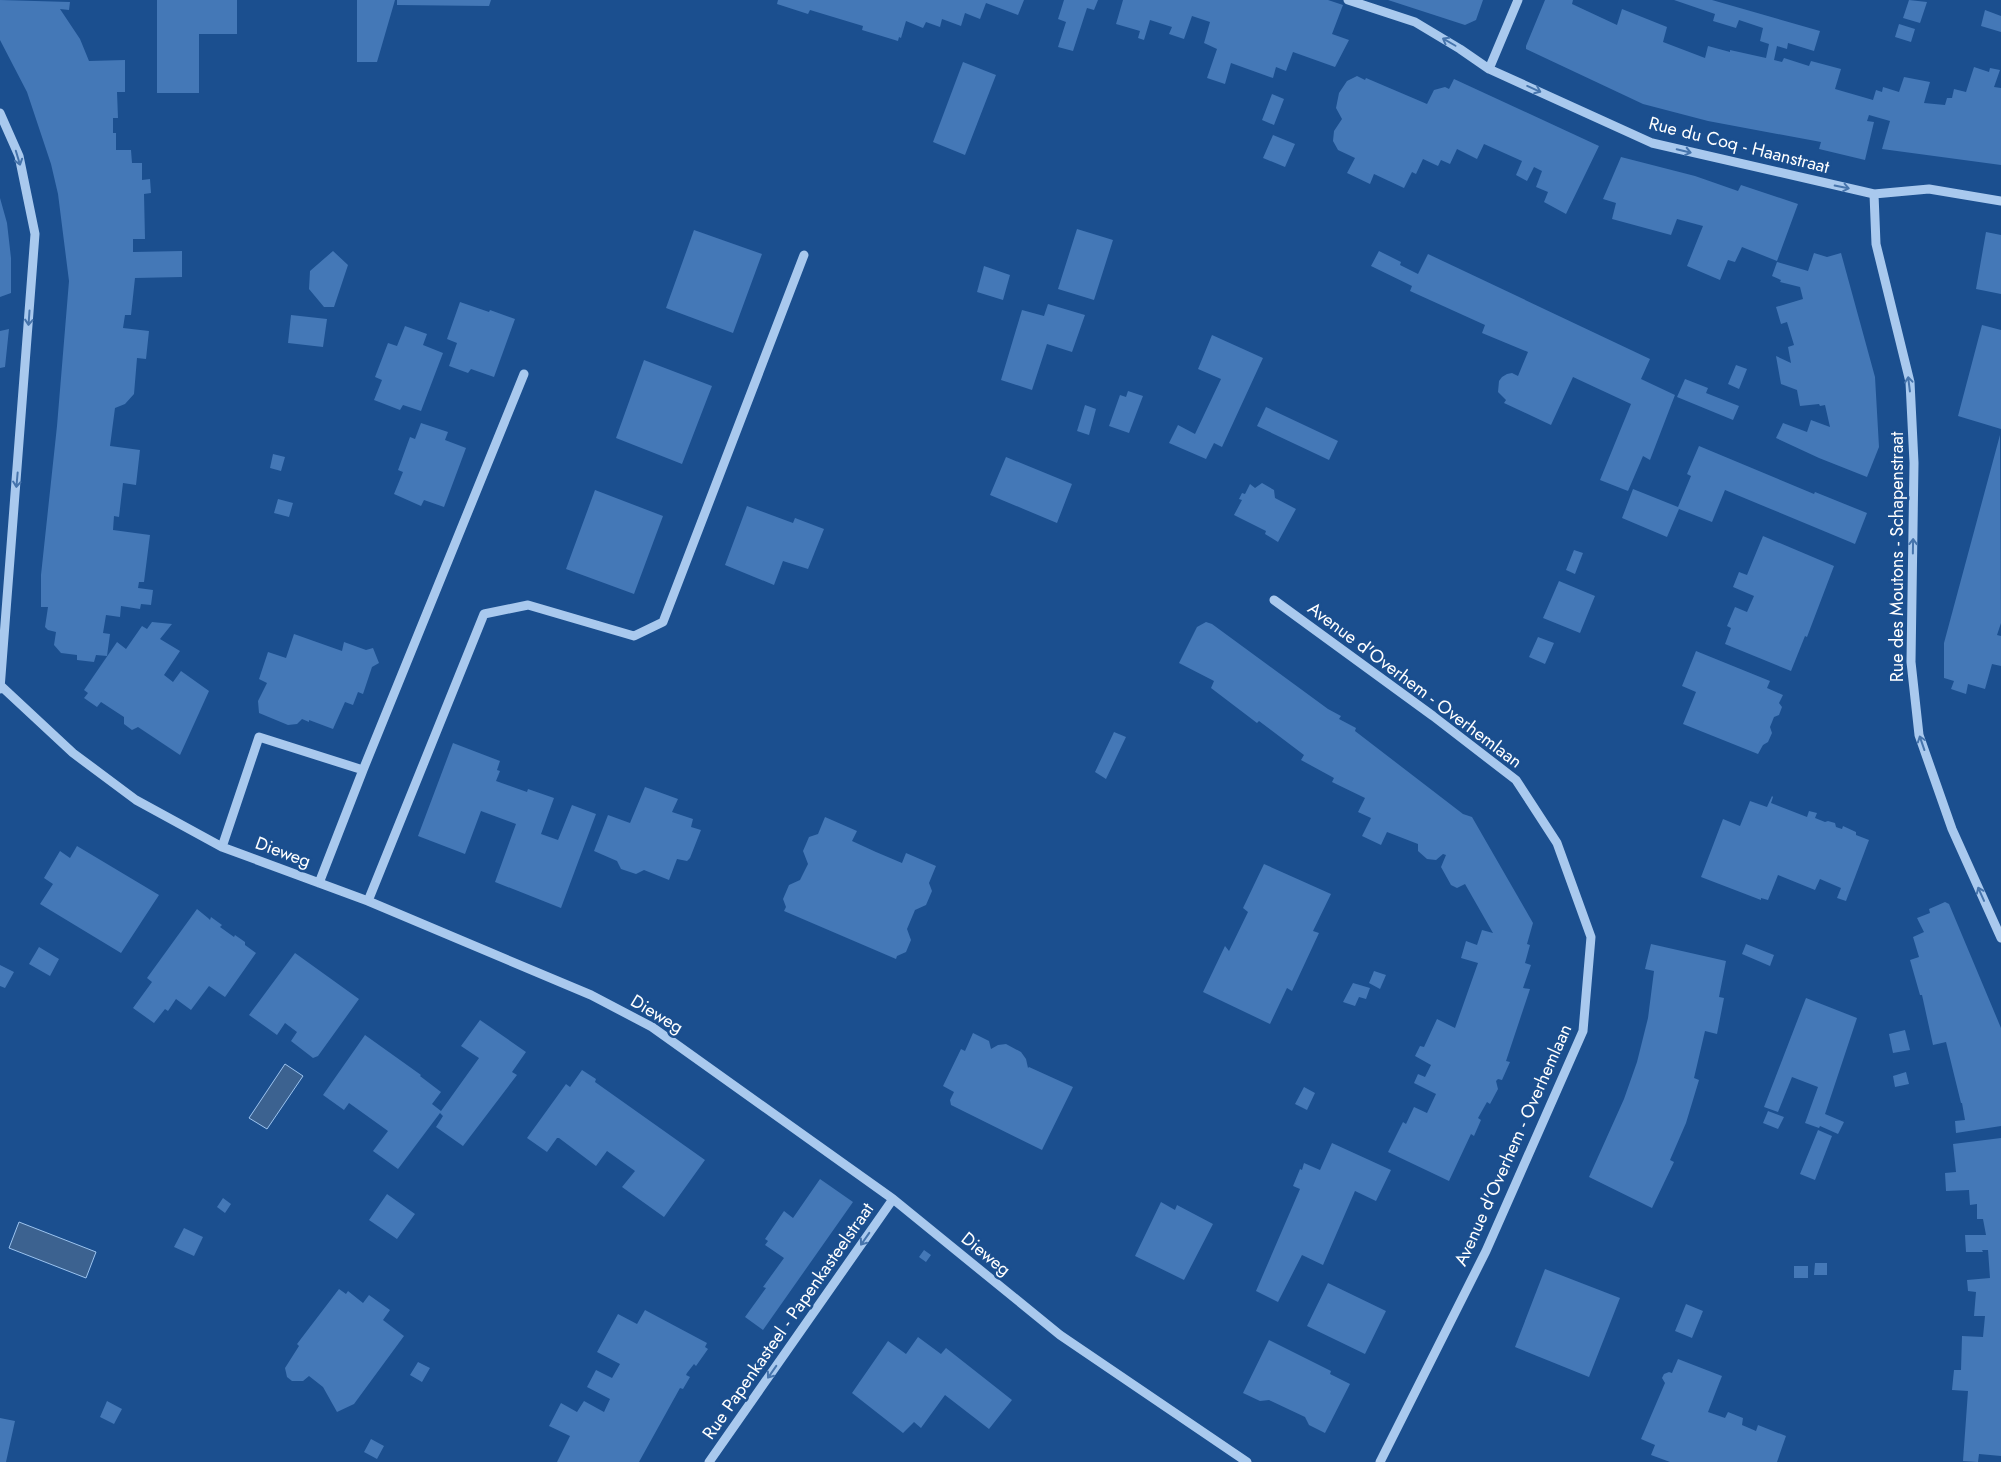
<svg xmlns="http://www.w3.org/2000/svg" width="2001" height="1462" font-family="Jost,sans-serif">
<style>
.water{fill:#3c6290;stroke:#9cc4f0}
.building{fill:#4478b7}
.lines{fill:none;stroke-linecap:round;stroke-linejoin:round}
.minor{stroke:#a9c9ee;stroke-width:9}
.oneway{stroke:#4674ac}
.labels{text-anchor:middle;stroke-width:5;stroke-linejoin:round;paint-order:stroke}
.street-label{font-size:18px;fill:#fff;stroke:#1b4f8f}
</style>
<rect width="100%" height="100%" fill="#1b4f8f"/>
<path class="water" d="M285,1064l18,12 -36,53 -18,-11z
M19,1222l77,30 -10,26 -77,-30z"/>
<path class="building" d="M0,0l70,2 -1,8 -9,-1 20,30 9,22 36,-1v32h-8l1,26h-5v15h3v17h15l1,13h10v17l8,-1 1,14 -7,1 1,45h-12v13l49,-1v26l-47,1 -4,37h-6l-2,13 26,3 -3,28 -9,-1 -3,36 -9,10 -10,4 -5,38 30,4 -4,35 -13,-2 -4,34 -5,-1 -1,14 37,5 -6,47h-5l-1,6 15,2 -2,15 -10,-1 -1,5 -19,-3 -1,11 -14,-2 -3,18 7,1 -3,22 -11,-1 -2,7 -17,-2v-5l-16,-2 -7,-8 2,-13 -8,-2 -3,-3 3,-20h-7v-32l16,-149 12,-145 -11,-87 -7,-30 -24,-72 -27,-52z
M157,0h80v34h-38v59h-42z
M357,0h38l-18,62h-20z
M397,0h94l-2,6 -92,-1z
M778,0h246l-6,15 -32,-12 -6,16 -15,-6 -4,13 -19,-7 -2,8 -14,-5 -3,6 -17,-7 -5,17 -2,-1 -1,4 -36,-11 1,-4 -53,-16 -2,4 -31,-10z
M1064,0h34l-4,10 -7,-2 -14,43 -15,-4 8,-25 -8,-3z
M1123,0h205l15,5 -11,29 17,6 -14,27 -42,-15 -7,19 -10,-4 -3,11 -42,-15 -6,21 -18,-6 10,-29 -13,-6 6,-21 -18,-6 -8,23 -15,-5 3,-7 -22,-7 -6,20 -6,-2 2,-7 -24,-7z
M1388,0h95l-7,20 -11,5z
M1545,0h28l-1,4 45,21 5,-16 45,18 -4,15 42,16 3,-12 22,6v-2l36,8 3,-14 -9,-3 3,-13 -24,-8 -3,8 -23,-7 2,-7 -41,-14h38l108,31 -6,20 -26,-8 -1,6 -10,-3 -3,14 8,2 2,-4 25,8 2,-5 30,8 -6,20 38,11 3,-10 6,2 1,-5 16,5 5,-15 26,5 -6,21 21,2 2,-7h5l2,-9 12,3 8,-25 15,5 1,-4 10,2 -6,17 7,1v77l-119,-16 8,-28 -21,-6 -2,6 7,1 -9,38 -46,-11 2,-7 -113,-21 -65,-17 -117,-55v-3z
M1909,0l18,2 -7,21 -17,-5z
M1985,10l16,6v16l-20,-6z
M1899,24l16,5 -4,13 -16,-5z
M963,62l33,13 -31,80 -32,-13z
M1357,76l8,4 1,-2 61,26 7,-14 11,-3 4,2 5,-10 145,67 -33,68 -22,-12 4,-10 -12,-5 6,-16 -8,-4 -7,14 -11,-6 6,-14 -38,-17 -7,15 -20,-10 -7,15 -9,-4 -3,6 -15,-7 -7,15 -4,-2 -8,16 -30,-14 -4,10 -23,-11 8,-15 -17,-8 -5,-9 1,-10 8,-12 -6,-11 3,-15 8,-12z
M1272,94l12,5 -10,26 -12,-5z
M1273,135l22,9 -10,23 -22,-9z
M1621,157l74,19 43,15 3,-6 57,19 -21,57 -35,-14 -7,15 -7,-2 -8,20 -33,-14 16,-40 -26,-7 -6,16 -59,-16 4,-16 -13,-4z
M0,198l7,25 4,35v35l-11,4z
M1077,229l36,11 -19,60 -36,-11z
M694,230l68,24 -29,79 -67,-25z
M1986,232l15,3v59l-25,-5z
M333,251l15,14 -14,42h-10l-15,-18 1,-18z
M1379,251l22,11 -1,3 18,9 10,-20 222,105 -9,20 34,16 -25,65 -7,-4 -15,35 -28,-11 31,-76 -58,-27 -22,48 -47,-22 2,-3 -8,-8 1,-11 3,-4 5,-3 5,-1 6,3 10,-24 -46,-19 3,-8 -75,-34 2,-5 -41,-20z
M1814,253l13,4 14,-4 34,124 4,70 -12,30 -48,-19 -43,-20 7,-15 24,9 4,-12 19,7 -5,-22 -5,1 -1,-2 -19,2 -3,-16 -16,-6 -5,-28 15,7 -3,-16 6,-2 -7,-23 -6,2 -5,-17 27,-8 -3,-12 -20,-5 1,-2 -9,-4 5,-14 31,9z
M984,266l26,9 -7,25 -26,-8z
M460,302l29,10 1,-2 25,9 -21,58 -23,-8 -3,4 -19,-7 8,-23 -10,-4z
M1048,304l37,11 -13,37 -25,-8 -15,46 -31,-10 21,-70 22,6z
M291,315l36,4 -4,28 -35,-4z
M1982,325l19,5v99l-43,-13z
M405,326l22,8 -4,11 20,8 -22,58 -18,-6 -3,5 -26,-10 8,-20 -7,-3 13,-34 9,3z
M9,329l-4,38 -5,1v-37z
M1212,335l51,23 -41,89 -8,-4 -8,16 -37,-16 9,-18 17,9 26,-55 -23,-10z
M644,360l68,26 -30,78 -66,-26z
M1736,365l11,4 -8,20 -11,-5z
M1685,379l23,9 -2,5 33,13 -6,14 -56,-23z
M1128,391l15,5 -14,37 -20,-7 11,-31 6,2z
M1085,405l11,4 -7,26 -12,-4z
M1266,407l72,34 -9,19 -72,-34z
M421,423l27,9 -3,8 21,8 -22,59 -20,-7 -3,6 -27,-12 9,-22 -5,-2 12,-33 5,2z
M2000,435l1,188 -4,12 4,1v30l-9,-2 -7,25 -17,-5 -2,10 -15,-5 3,-8 -10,-3v-35z
M1699,446l115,48 1,-2 52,21 -12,31 -130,-54 -13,32 -33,-13 -12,28 -45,-19 11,-29 45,18 13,-31 -4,-2z
M273,454l12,3 -4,14 -11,-3z
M1006,457l66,27 -15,39 -67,-28z
M1262,483l12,7 1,8 21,11 -18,33 -13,-8 1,-3 -32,-16 8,-15 -3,-1 3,-6 3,1 5,-10 5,4z
M595,490l68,26 -29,78 -68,-25z
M278,499l15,4 -4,14 -15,-4z
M747,506l46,17 2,-5 29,11 -16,40 -25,-8 -9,24 -49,-20z
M1763,536l71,30 -27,71 -2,-1 -14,35 -66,-27 6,-16 -4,-2 8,-19 12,5 7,-16 -21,-9 6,-15 8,3z
M1574,550l9,3 -8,21 -9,-4z
M1559,581l36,15 -15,37 -37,-15z
M152,622l20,2 -12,15 20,12 -16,24 9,7 8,-11 28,20 -29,64 -42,-28 -6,3 -8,-6v-7l-23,-15 -4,5 -13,-9 4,-5 -4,-3 33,-48 9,7 16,-23 5,3z
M1206,622l6,2 116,85 13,7 -2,3 17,9 -1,3 108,83 9,3 61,106 -6,21 3,1 -5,18 6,2 -8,23 7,1 -24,72 4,1 -8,18 -4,-1 -2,2 2,8 -8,15 -3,-2 -9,16 3,2 -7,16 -3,-2 -22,47 -61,-29 15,-30 3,2 8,-17 13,6 9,-19 -22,-11 4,-9 7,3 6,-12 -16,-9 5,-10 4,1 13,-28 18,9 23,-65 -17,-5 5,-17 11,4 5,-15 11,3 -28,-49 -8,4 -6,-3 -10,-18 5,-12 -3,-1 -7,6 -9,-1 -9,-8v-7l-31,-12 -6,13 -19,-9 9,-18 -13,-6 7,-14 -33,-16 2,-4 -33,-18 3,-5 -45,-34 -2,2 -46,-35 3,-7 -35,-18 18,-36z
M294,634l48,17 2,-9 22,8 7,-2 6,15 -7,4 -9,27 -5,-2 -5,13 -8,-3 -12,27 -24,-9v2l-7,-3 -5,5 -9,1 -29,-12 -1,-12 9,-18 -8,-4 9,-27 18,6z
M1538,637l16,6 -9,21 -16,-7z
M1696,651l74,30 -3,7 16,7 -4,8 3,4 -3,8 -5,2 -4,10 2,6 -4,9 -5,3 -5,9 -75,-30 13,-32 -14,-6z
M1114,732l12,5 -20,42 -11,-7z
M453,743l47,18 -3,9 3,1 -4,10 31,11 1,-3 26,9 -13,36 17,6 14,-35 24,9 -35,94 -66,-26 21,-58 -35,-13 -16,43 -47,-18z
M645,787l33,12 -6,13 21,7 -2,8 10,3 -11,28 -3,3 -10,-2 -8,21 -25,-10 -8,4 -15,-5 -4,-8 -23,-10 14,-36 22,8z
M1772,796l1,1 -2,6 36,14 2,-6 8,2 -2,5 10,4 3,-1 7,2 1,4 6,2 1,-3 13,6v3l13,5 -23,61 -9,-3 4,-10 -21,-9 -5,11 -37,-15 -10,25 -7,-2v2l-60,-23 22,-58 17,7 10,-25 17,6z
M825,817l32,14 -5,10 24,11 26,11 4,-10 30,13 -7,17 3,8 -6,14 -11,5 -8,19 4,11 -5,12 -9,4 -1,3 -112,-48 2,-4 -3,-8 6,-14 11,-5 8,-16 -5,-13 6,-14 9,-3z
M77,846l82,49 -38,58 -81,-49 13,-20 -9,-6 16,-27 10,7z
M1264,864l67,30 -18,37 6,2 -27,58 -5,-3 -17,36 -67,-32 22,-46 4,5 19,-39 -5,-4z
M1945,902l4,2 52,124v98l-45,7 -1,-12 10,-1 -3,-17h-1l-15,-61 -13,3 -11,-50h-2l-10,-35 9,-3 -6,-20 11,-5 -7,-14 13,-5 -1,-4z
M197,909l11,9 2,2 1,-3 11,8 -2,2 14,10 1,-2 10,7v3l11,8 -31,44 -16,-11 -18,24 -15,-11 -8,12 -3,-2 -11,14 -21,-15 19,-26 -5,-4z
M1651,944l75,17 -7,36 5,1 -7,36 -12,-3 -11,47 5,2 -13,43 -16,37 4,2 -22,46 -63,-31 35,-78 13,-37 11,-44 6,-47 -9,-2z
M1746,944l28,11 -4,11 -28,-12z
M39,947l20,12 -9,17 -21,-12z
M295,953l64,46 -41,57 -5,2 -22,-17 6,-9 -12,-9 -8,12 -28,-20z
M0,965l14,7 -9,16 -5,-2z
M1374,971l12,4 -6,14 -11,-6z
M1353,983l17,5 -4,11 -7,-2 -4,9 -12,-4z
M1806,998l51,20 -32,96 19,8 -6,12 -18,-8 -1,2 -14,-5 13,-36 -26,-10 -14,35 -14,-5z
M480,1020l46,32 -14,20 5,3 -54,71 -27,-19 7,-11 -3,-3 -42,56 -25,-18 15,-20 -39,-28 -5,7 -21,-15 42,-60 56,40 -1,1 21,16 -9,12 9,7 38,-53 -18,-12z
M1905,1030l5,20 -17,3 -4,-19z
M973,1033l16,8 2,8 7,-4 8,-1 15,8 5,7 2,9 1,-1 44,20 -31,63 -91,-45 -1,-5 4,-8 -11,-6 18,-37 4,2z
M582,1070l14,9 -1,3 110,78 -41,57 -42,-30 13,-16 -28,-20 -11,15 -37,-28h-2l-10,14 -20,-14 39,-54 4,3z
M1906,1072l3,12 -14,3 -2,-11z
M1304,1087l11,6 -8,17 -12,-6z
M1768,1111l16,6 -6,12 -15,-6z
M1818,1130l14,6 -17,44 -15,-6z
M2001,1138v318l-22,-2 -1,8 -15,-1 5,-70 -16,-1 2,-20h7l1,-34 21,1 2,-21h-11l2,-24 -8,-1 -1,-11 23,-2 -2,-28h-6l1,2h-17l-1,-17h21l-3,-16h-6v-15l-7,1 -1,-15 -23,1 -1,-18 11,-1 -3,-28z
M1332,1143l59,27 -15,31 -21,-10 -32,74 -21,-10 -24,47 -22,-11 44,-102 -7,-3 7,-17 2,1 2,-7 16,7z
M820,1179l33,23 -90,128 -18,-13 21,-29 -3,-1 21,-29 -19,-13 3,-4 -3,-2 19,-28 9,7z
M387,1194l28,20 -18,25 -28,-19z
M223,1198l8,6 -6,9 -8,-6z
M1161,1202l14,8 2,-5 36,19 -29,56 -49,-24z
M184,1228l19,9 -9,19 -20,-9z
M924,1250l7,5 -5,7 -7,-5z
M1815,1263h12v12h-13z
M1794,1266h14v12h-14z
M1545,1269l75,29 -31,79 -74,-30z
M1328,1283l58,28 -21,43 -58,-28z
M339,1289l7,5 2,-3 15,12 6,-8 21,15 -7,10 21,16 -50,68 -17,8 -14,-25 -14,-11 -6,5h-11l-5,-4 -2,-9 14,-22 -2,-2z
M1686,1304l17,7 -11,27 -17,-7z
M645,1310l62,33 -2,4 3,2 -12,17 -2,-2 -7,9 -1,2 4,2 -7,12 -3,-1 -41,74h-82l13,-26 -21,-10 12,-23 16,9 7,-11 20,11 6,-13 -23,-12 9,-17 16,8 8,-14 -23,-12 21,-38 19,10z
M918,1337l23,17 5,-6 66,52 -23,29 -44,-34 -24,33 -7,-6 -11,11 -51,-40 36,-52 18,13z
M1269,1340l62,31 -1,3 20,10 -25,49 -16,-8 -4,-8 -36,-17 -9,1 -17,-8z
M1678,1359l44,17 -14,36 17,6 3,-6 15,6 -1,7 14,6 2,-6 28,11 -9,26h-107l-19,-7 4,-10 -14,-6 24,-56 -3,-5 2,-4 5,-2 3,1z
M418,1362l12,6 -8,14 -12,-7z
M107,1401l15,8 -8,15 -14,-7z
M0,1418l15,3 -9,41h-6z
M371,1439l13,7 -7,13 -13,-7z"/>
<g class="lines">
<path class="minor" d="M1348,0l67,22 45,27 29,20 163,74 222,51 55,-5 72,12
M1489,69l29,-69
M0,113l19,43 16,78 -35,455
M1874,194l2,50 34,138 4,81 -3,199 8,73 33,94 49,109
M1274,600l159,116 83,64 41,63 34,94 -8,94 -97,220 -106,211
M0,685l73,68 63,47 86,47 146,54 223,94 61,32 241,172 167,136 187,127
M222,847l37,-110 104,33 161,-396
M319,883l44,-113
M368,901l116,-287 44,-9 106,31 29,-14 141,-367
M709,1462l184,-263"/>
</g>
<defs><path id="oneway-shaft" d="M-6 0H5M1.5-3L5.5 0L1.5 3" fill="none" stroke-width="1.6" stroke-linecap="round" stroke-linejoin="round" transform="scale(1.25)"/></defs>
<g class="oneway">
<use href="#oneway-shaft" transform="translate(1449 42) rotate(-150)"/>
<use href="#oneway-shaft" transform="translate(1534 89) rotate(24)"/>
<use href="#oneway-shaft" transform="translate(1684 151) rotate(13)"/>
<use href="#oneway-shaft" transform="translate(18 158) rotate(73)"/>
<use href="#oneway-shaft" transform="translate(1842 187) rotate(11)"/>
<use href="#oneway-shaft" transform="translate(29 318) rotate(94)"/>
<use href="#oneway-shaft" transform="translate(1909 384) rotate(-97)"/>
<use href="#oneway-shaft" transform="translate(17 480) rotate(95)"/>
<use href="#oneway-shaft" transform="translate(1913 546) rotate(-89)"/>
<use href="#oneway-shaft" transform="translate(1922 743) rotate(-109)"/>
<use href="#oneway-shaft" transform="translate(1981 894) rotate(-114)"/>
<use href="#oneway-shaft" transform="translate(865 1239) rotate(125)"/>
<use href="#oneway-shaft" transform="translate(772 1372) rotate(125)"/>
</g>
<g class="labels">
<g class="street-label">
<text transform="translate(1739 145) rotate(14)" y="6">Rue du Coq - Haanstraat</text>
<text transform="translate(1897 557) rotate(-90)" y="6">Rue des Moutons - Schapenstraat</text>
<text transform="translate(1415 685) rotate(37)" y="6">Avenue d'Overhem - Overhemlaan</text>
<text transform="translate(283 852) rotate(20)" y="6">Dieweg</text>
<text transform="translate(657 1014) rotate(31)" y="6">Dieweg</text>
<text transform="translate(1513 1145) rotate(-66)" y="6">Avenue d'Overhem - Overhemlaan</text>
<text transform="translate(986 1254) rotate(39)" y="6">Dieweg</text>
<text transform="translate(788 1321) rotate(-55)" y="6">Rue Papenkasteel - Papenkasteelstraat</text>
</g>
</g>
</svg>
